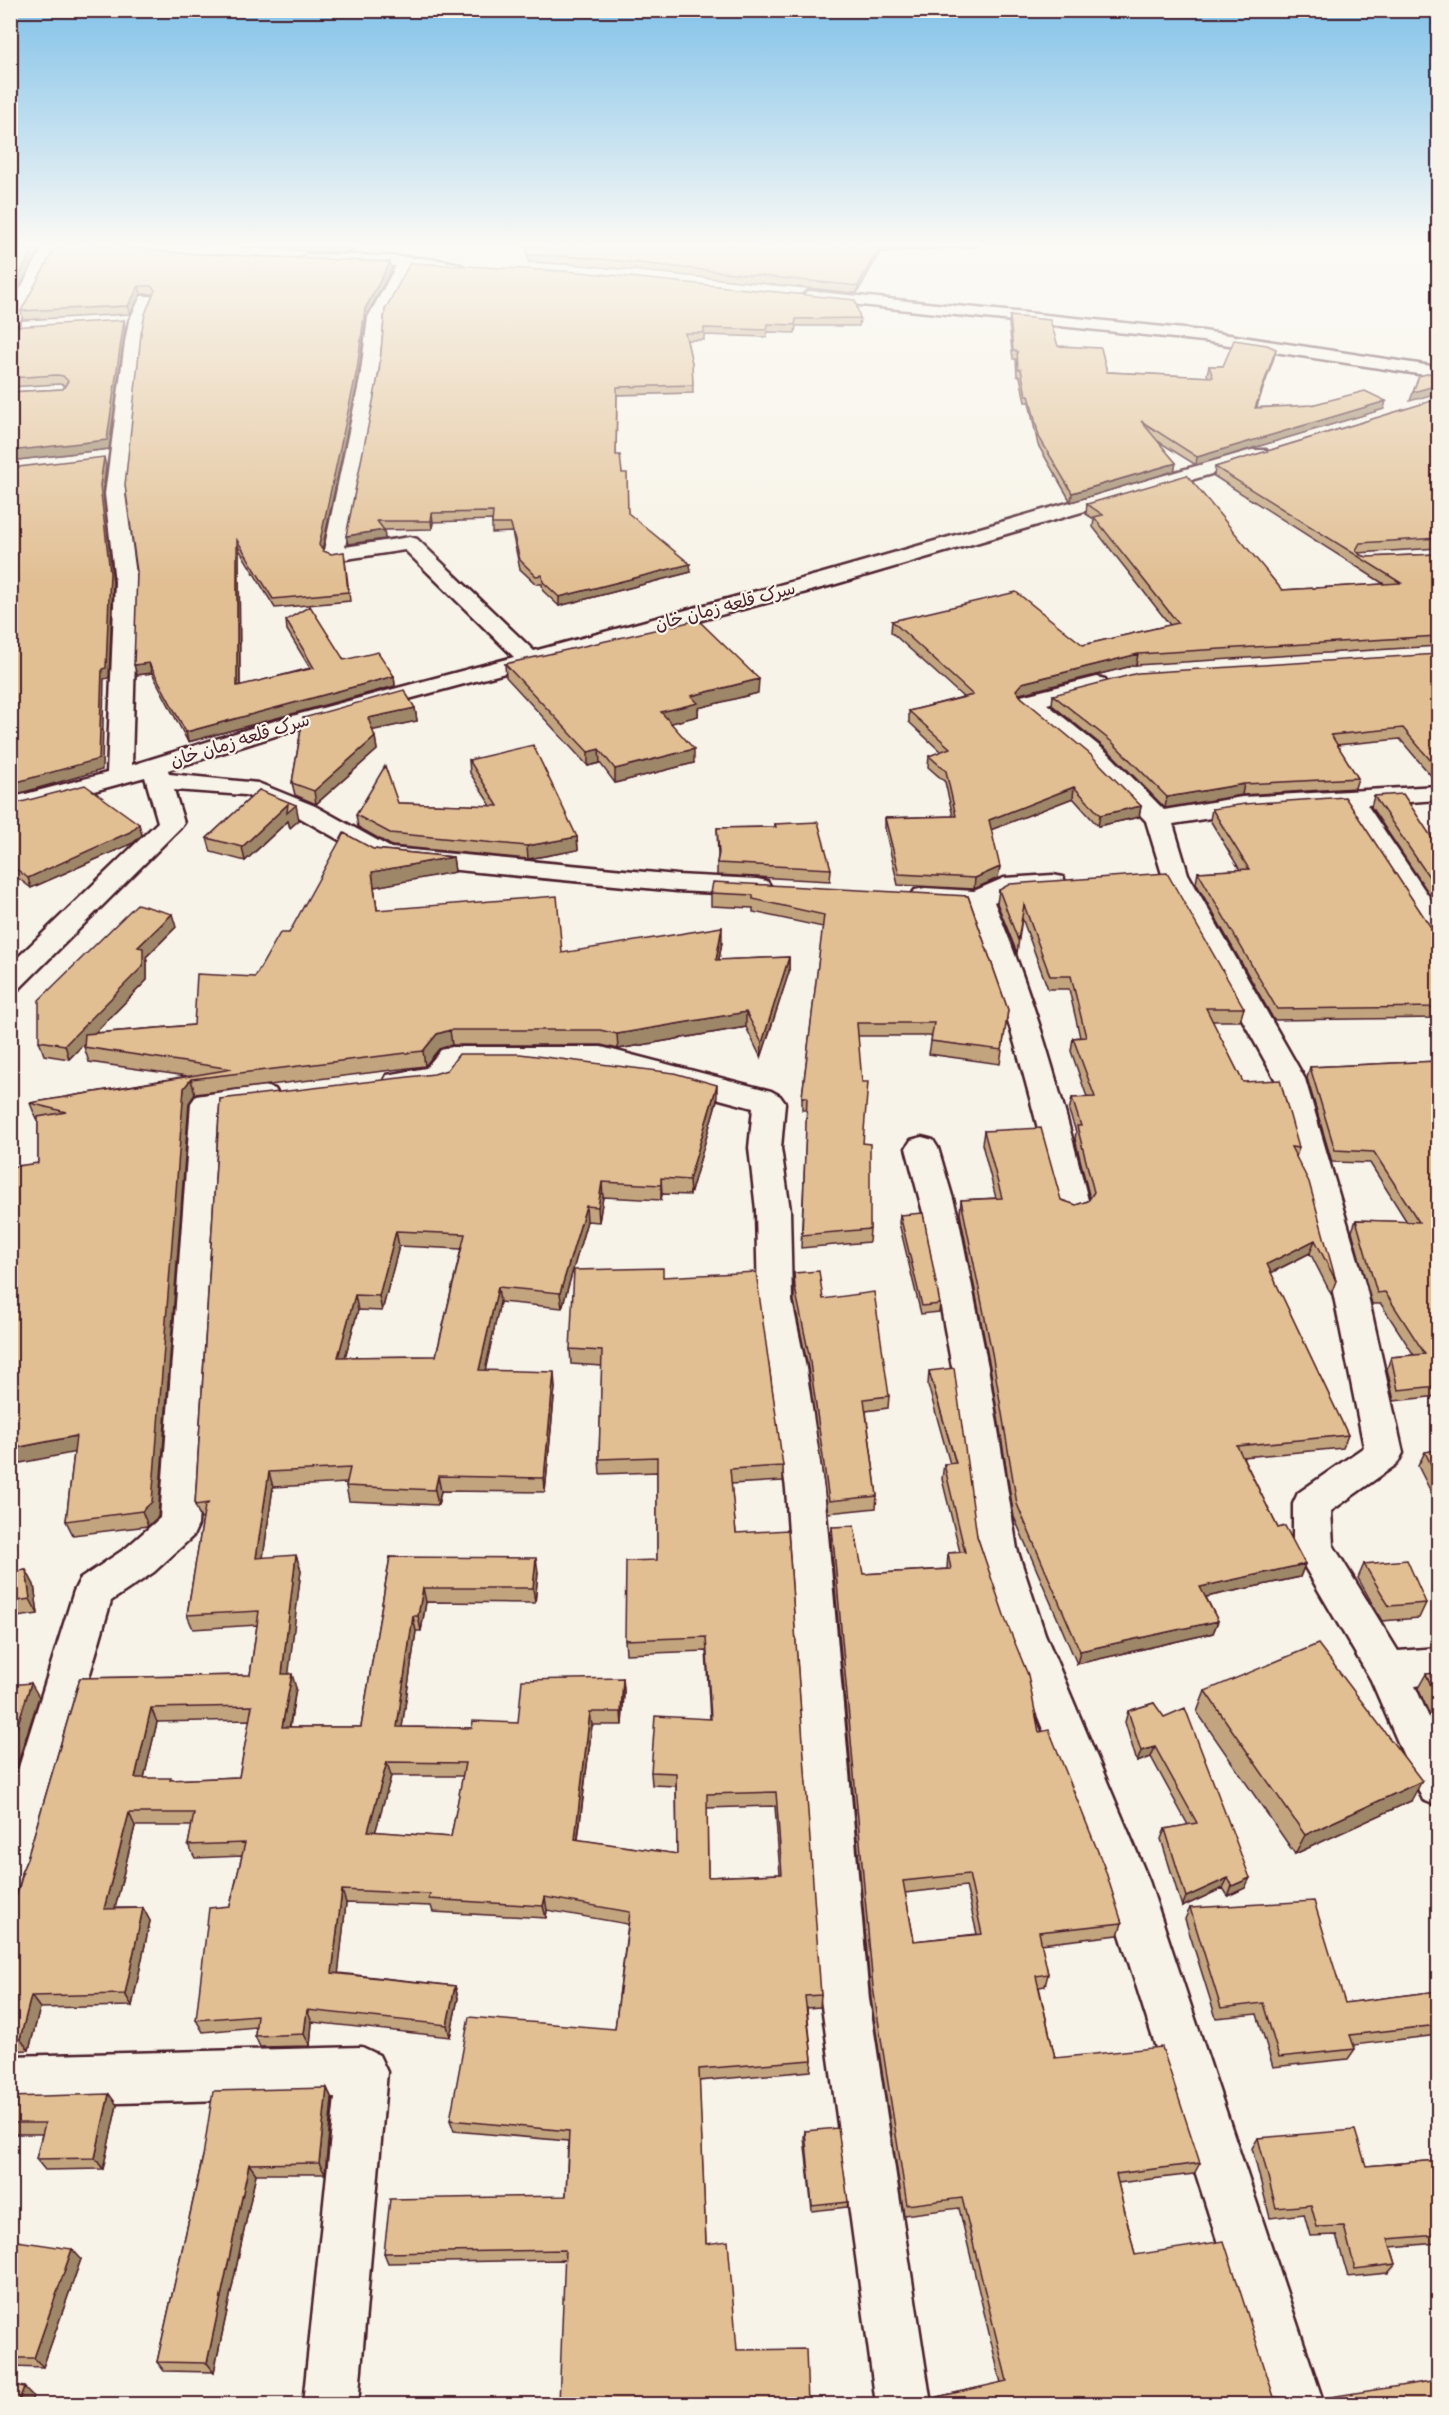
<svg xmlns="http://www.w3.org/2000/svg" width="1449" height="2415" font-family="'Gochi Hand','Playpen Sans Arabic',sans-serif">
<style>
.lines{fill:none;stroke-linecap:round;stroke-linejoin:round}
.minor-casing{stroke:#4a1f2b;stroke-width:5}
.minor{fill:#f7f3e8;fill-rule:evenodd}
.wall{fill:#c2a47e;stroke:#4a1f2b;stroke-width:1.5;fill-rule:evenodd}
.shaded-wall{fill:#9e8667;stroke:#4a1f2b;stroke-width:1.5}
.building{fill:#e1bf93;stroke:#4a1f2b;stroke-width:1.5;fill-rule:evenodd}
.labels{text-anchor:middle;stroke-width:4.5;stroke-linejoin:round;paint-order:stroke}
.far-street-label{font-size:18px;fill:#4a1f2b;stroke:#f7f3e8}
</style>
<rect width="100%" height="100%" fill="#f7f3e8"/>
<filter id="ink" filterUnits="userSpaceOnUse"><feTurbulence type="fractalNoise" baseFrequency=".0167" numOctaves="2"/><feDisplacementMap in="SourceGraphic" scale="12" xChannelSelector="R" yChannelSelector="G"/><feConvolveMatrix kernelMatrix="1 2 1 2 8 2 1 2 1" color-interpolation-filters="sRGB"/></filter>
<g filter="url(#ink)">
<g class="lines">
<defs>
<path id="minor" d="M45,244h16l-43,80 -8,5v-21z
M307,254c23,1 147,1 157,13l-8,5 -45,-5 -27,50 -6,62 -33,168 65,-10 7,2 117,112 286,-77 432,-124h14l3,4 -3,4 -430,126 -539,145 -129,41 1,4 89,9 57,23 76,42 286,27 80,4 10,2 4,6 -4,6 -10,2 -80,-4 -292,-28 -9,-2 -79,-45 -52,-21 -71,-5 10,33 -4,5 -160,160 -10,3v-26l148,-143 -13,-45 -135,37v-16l97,-25 8,-191 -10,-88 20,-152 4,-21 12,-25h12l2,3 -10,22 -4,21 -16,152 12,88 -5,183 149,-46 233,-62 -109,-107 -72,11 -7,-2 -3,-4 37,-176 8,-62 28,-51 -94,-4 -3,-3z
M809,291l394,40 235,36v10l-235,-36 -400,-42 -2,-3z
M1097,677l8,2 4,5 -4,5 -58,15 62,50 55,56 78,-13 196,-11v14l-71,5 71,105v28l-10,-2 -85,-130 -101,7 -69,11 15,50 117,205 61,208 37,166 -6,11 -66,47 2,34 65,106 40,-3v36l-23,2 23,52v68l-15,-6 -52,-120 -78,-133v-43l5,-11 66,-46 -32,-160 -57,-208 -113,-205 -16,-53 -55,-57 -74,-63 4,-5z
M1053,875l10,2 3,6 -3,6 -53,5 -16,8c42,99 69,198 95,302l-4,8 -12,4 -12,-4 -4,-8c-25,-101 -50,-201 -89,-297l-53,-5 -4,-6 4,-6 10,-2 49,3 30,-13z
M452,1047h149l170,44 9,5 5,7 -4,45 9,62 2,91 14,67 18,121 45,510 62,405h-55l-55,-405 -35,-510 -16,-121 -12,-67 -2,-91 -7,-62 4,-40 -152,-41h-141l-13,17 -49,8 -11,-3 -4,-7 4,-7 39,-7 15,-18z
M264,1086l11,3 4,7 -4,7 -53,8 -24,414 -5,11 -39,36 -43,29 -78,270 -7,16 -16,6v-97l64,-205 6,-12 46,-31 34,-30 31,-415 5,-7z
M922,1137l11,3 5,8 20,68 30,151 29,182 28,85 104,247 175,523h-55l-166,-523 -98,-247 -28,-85 -25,-182 -28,-151 -18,-68 5,-8z
M362,2047l17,8 8,17 -29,332h-55l32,-307 -325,9v-50z"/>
</defs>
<use href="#minor" class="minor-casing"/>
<use href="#minor" class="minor"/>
</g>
<path class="wall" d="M171,244h179l3,1 1,8z
M573,244h406v3l-99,5 -23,41 -276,-28 -53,-3 -1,-16 46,-1z
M179,253l211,9 1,8 -25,47 -8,62 -36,171 1,1 8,3 13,-2 6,49 -75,7 -36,-59 1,137 70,-18 -23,-38 -1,-10 58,40 50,16 1,10 -207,56 -36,-69 -15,2 16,-381h-12l-11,20 -107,6 -2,-9z
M385,310l475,8 -1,8h-63l-1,7 -27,-1 -2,5 -62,-2v5h-17l5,23 1,30 -76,2 -1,60 6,18 6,41 63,58 -132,34 -16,-15 -1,-7h-6l-16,-15 -8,-37 -20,1v-13l-59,2 -1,7 -48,1 1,9 -37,5 31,-172z
M1010,316l48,30 49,26 101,5 -1,-3 2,-8h14l51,-9 -18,50 128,2 -188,56 -40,-25 20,23 -2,8 -103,31 -33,-57 -9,-43h-4l-5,-26h-3l-1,-17h-3l-4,-35z
M10,327l115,1 -16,121 -99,12v-69l53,-3 2,-4 -6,-1 -49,3z
M1438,399v149l-80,5 2,2 7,2 71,-3v92l-302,19 -116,29 -1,1 2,2 120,109 -2,11 -41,9 -25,-28 -82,31 7,49 -24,11 -76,-4 -13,-56v-11l68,-2 -8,-34 -17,-15 1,-11 12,-4 -32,-30v-11l54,-14 -72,-65 1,-11 191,24 87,-20 -77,-98 1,-8 -8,-5 1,-10 195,86 102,-6 -170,-108 1,-9z
M1438,654v130l-38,-45 -63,6 21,33 -3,10 -113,7 -77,13 -55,-56 -58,-47 1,-10z
M505,664l253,29 -60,15v8l-27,7 23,40 -79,20 -15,-20 -12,3 -82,-89z
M415,708l2,13 -45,9 3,7 2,13 -61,54 -21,-9 -3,-12 11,-65z
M469,760l108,77 1,13 -50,9 -136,-13 -34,-19 -2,-12 42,-12 93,3 -21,-33z
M259,790l40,30 -9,8 -2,-7 -43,40 -34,-9 -4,-14z
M1374,796l64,51v60l-67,-100z
M10,805l132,30 -9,8 -102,45 -21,-16z
M1212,809l218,117 8,2v90l-164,2 -78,-137 2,-11 42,-2 -30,-50z
M775,824l56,45 -1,12 -113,-6v-12l1,-7 -1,-28 58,-1z
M373,849l80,8 2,15 -81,15 3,23 185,43 160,-11 -3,18 70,-3v15l-28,86 -15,-31 -128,22 -17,-4h-149l-13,4 -14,17 -230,28 -6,9 -31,414 -10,9 -75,9 -7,-14 8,-68 -36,-290v-44l-2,-1 -6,-15 157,-27 -98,-14 -5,-15v-4l-15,16 -25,-4 -5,-14 137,-114 -30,30 1,5v18l-52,53 99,-8 61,-48 34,-44z
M999,890l245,118 -4,13h-28l31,61 56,66 -3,9 40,124 -5,13 -21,-41 -39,20 77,162 -5,13 -100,9 35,71 27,36 -5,13 -94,20 12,24 -5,12 -136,31 -63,-147 -24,-150 -30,-153 1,-14 35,-2 -14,-54 2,-13 77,69 15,5 12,-4 2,-2 -15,-60 1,-7 -7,-21 3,-13 15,-1 -16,-46 2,-13 7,-1 -11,-48h-21l-26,-71 -5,35 -20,-50z
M711,893l257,3 40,114 -8,54 -71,-10 3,-18h-74l5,107 7,86 -1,13 -68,6 6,-138h-5v-13l21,-170 -70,-15v-4l-42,-2z
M1438,1061v335l-44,5 -7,-32 4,-12 23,-2 -33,-51h-9l-20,-73 4,-11 51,2 -37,-59 -38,-1 -25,-84 3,-11z
M220,1099l497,1 -27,95 -28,-1 -1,6 -58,-3 -4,25 -12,-1 -25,87 -62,-6 -15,68 70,17 -10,105 -104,-1 -3,14 -89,-4 -3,-15 1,-3 -74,4 -10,70 38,13 -13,104 8,14 -6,39h71l29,-170 148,15 -3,31 -109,-1 -5,29h-5l-14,96 70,1 46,-5 105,-45 1,14 -2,33h-30l-14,115 99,14 -1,-68 -24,-1 -1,-13 59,-53 -4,-68 -80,3 -1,-14 32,-80v-88l-57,2 -1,-15 3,-93 -31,-2 -1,-15 93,-72 120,189v15l-52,3 5,49 85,462 -1,12 -13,1 5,52 -1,11 -112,10 7,163 31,106 71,54 -243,-144 -177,3 -4,-10 182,-57 2,-55 -114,-10 -4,-11 165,-91 13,-105 -81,-14 -1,8 -113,-6 -2,-6 -85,-3 -8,70 117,13 3,12 -8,39 -138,-15 -2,24 -50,1 -5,-11 1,-9 -53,5 -7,-12 34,-114 12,-50 -47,2 -7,-13 4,-19h-57l-20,82h28l7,13 -18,85 -92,2 -11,42 -19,1v-132l12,-44 -1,-2 6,-14 53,-181 170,-3 7,-50 -64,4 -6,-14 16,-96h-2l-6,-14zM399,1246l62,3 -25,107 -91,1 13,-47 24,1zM250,1720l-11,57 -67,3 -28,-2 13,-56zM391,1776h72l-12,61 -76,-5zM775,1806l5,68 -72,3 -1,-69z
M900,1215l40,89 -1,8 -18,2 -22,-91z
M794,1273l29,26 66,97 -1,12 -22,3 11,85 -1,12 -48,5 -20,-145 -14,-67z
M929,1371l48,165 62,196 83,191 -4,12 -77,9 7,30 -3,12 -6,1 16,71 145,105 -6,11 -76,9 17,72 139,142 15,6 -2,1h-353l3,-7 64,-14 -42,-175 -55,7 -33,-216 -40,-457 1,-15 31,47 84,-5 1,-16 12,-1 -18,-73 2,-15h6l-22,-79zM966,1886l11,48 -63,7 -9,-48z
M1438,1450v56l-20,-40 7,-14z
M1364,1564l62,39 -7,15 -37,3 -24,-43z
M26,1570l8,15 4,29 -28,4v-46z
M1438,1673v61l-20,-46 8,-14z
M1205,1691l206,110 -116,53 -98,-142z
M1154,1703l91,185 -17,8 -5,-8 -41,19 -21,-68 4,-10 23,-4 -37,-68 -14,5 -12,-40 3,-11z
M1190,1908l155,95 93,-12v44l-85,10 2,4 -7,10 -75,8 -16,-53 -41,4 -31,-99z
M327,2088l5,11 -7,75h-69l-42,198 -50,-1 -7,-9 46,-206z
M10,2097l107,8 -14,64 -58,1 -9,-11 6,-25h-32z
M805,2131l43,71 -1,5 -35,4 -8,-74z
M1258,2138l108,28 72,-6v83l-47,4 5,17 -8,9 -40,4 -12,-42 -26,1 -6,-22 -34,4 -18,-70z
M10,2240l71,19 -38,108 -33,-1z
M1323,2398l115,6h-121z"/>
<path class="shaded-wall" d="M37,244h7l-34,59v-12z
M880,245v7l-23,41 1,-7z
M390,262l1,8 -25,47 -8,62 -37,176 -2,-10 46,-236z
M139,286l2,8 -11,20 -2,-8z
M124,320l1,8 -16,121 -99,12v-10z
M1276,349l-2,8 -20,58 1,-7z
M1438,385v8l-28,8 3,-9z
M1386,401l-2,8 -188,56 1,-8z
M104,457l2,9 -3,28 10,88 -4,96 -5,1 -2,91 -92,26v-12l90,-299z
M1176,463l-2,8 -103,31 1,-9z
M432,513l1,9 -1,7 -1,-8z
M384,530l1,9 -37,5 -2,-8z
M237,540l2,9 1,147 -3,-10z
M690,564l1,8 -132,34v-9z
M1138,654l-2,11 -116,29 -5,7 1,-11 6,-7z
M149,663l3,10 -15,2 -3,-10z
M394,676l1,10 -207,56 -2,-10z
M759,679l-1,14 -60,15v8l-37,10v-14l30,-16z
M415,708l2,13 -47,10 -2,-13z
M375,737l2,13 -61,54 -2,-13z
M599,749l1,14 -12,3v-14z
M694,749v14l-79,20v-14z
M1244,784l-2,11 -77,13 2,-11z
M1074,787l-1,11 -85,33 1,-11z
M288,804l8,1 3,15 -9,8 -2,-7 -43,40 -3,-14z
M1141,806l-2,11 -41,9 2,-11z
M139,824l3,11 -9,8 -102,45 -3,-10z
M577,837l1,13 -50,9 -1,-13z
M453,857l2,15 -81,15 5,38 -7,-53z
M1000,867l-2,11 -24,11 1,-11z
M172,914l4,13 -30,30 1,5v18l-78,79 -4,-14 73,-98z
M722,927v15l-6,33v-15z
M789,957v15l-28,86 1,-15z
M746,1012v15l-128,22 -1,-15z
M450,1030l2,15 -13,4 -14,17 -2,-15 14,-17z
M191,1079l4,15 -6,9 -31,414 -10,9 -6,-15 42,-423z
M717,1085v15l-27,95 -1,-15z
M661,1178l1,16 -1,6z
M602,1182l1,15 -4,25 -1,-15z
M586,1206l1,15 -25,87 -2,-15z
M396,1231l3,15 -17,65 -3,-15z
M1315,1240l-5,13 -48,24 5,-13z
M498,1287l2,15 -18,83 -3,-15z
M355,1295l3,15 -17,62 -3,-15z
M554,1372l1,15 -10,105 -1,-14z
M76,1436l6,15 -72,14v-16z
M269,1472l4,15 -12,85 -5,-14z
M438,1476l3,15 -3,14 -3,-15z
M296,1555l5,15 -14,118 -5,-14z
M536,1558l2,14 -3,31 -2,-15z
M1305,1564l-5,13 -104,22 4,-12z
M26,1570l8,15 4,29 -8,-15z
M423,1588l3,14 -5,29 -3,-15z
M413,1616l3,15 -16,110 -3,-14z
M1218,1621l-5,12 -136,31 3,-13z
M292,1674l4,14 -9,53 -5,-14z
M623,1678l1,14 -2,33 -1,-13z
M31,1683l8,14 -29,90v-39z
M151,1708l6,14 -16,69 -6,-13z
M590,1712l2,13 -16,127 -1,-13z
M1155,1747l-4,10 -14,5 4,-11z
M387,1762l4,14 -19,68 -4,-13z
M1422,1781l-11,20 -116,53 10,-19z
M129,1813l6,13 -23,95 -8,-12z
M1228,1878l-5,10 -41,19 4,-10z
M1250,1878l-5,10 -17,8 4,-10z
M342,1890l4,13 -9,82 -5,-12z
M545,1897l2,13 -1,8 -3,-12z
M143,1908l7,13 -18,85 -7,-12z
M455,1986l3,12 -8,39 -3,-12z
M31,1996l9,12 -11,42 -9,-11z
M307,2010l5,12 -2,24 -6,-12z
M327,2088l5,11 -7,75 -6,-11z
M109,2094l8,11 -14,64 -8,-11z
M249,2164l7,10 -42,198 -7,-9z
M72,2249l9,10 -38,108 -9,-9z
M24,2387l9,9 -3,8 -11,-4z"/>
<path class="building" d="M10,244h27l-27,47z
M57,244h44l78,9 211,9 -25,47 -8,61 -38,175 4,6 8,3 13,-2 4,40 -75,7 -36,-59v146l77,-18 -28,-48 24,-14 34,54 34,-8 16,24 -208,56 -37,-69 -15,2 3,-93 -12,-87 16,-151 4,-20 10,-24 -4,-4h-12l-11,20 -107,5z
M322,244h28l3,1z
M575,244h321l-16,1 -22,41 -277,-29 -54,-2v-9l48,-1z
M410,263l170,9 275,28 5,18 -64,1 -1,6 -27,-1 -1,6 -63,-2v5h-19l7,30 1,22 -76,2 -1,68h4l2,18h5l1,40 62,51 -131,33 -16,-15 -1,-7 -6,1 -16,-16 -9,-36h-19l1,-12 -61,1 -1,8h-54l7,9 -38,6 33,-164 6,-62z
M1010,316l40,4 8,26 43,2 6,24 106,5 -4,-11h14l11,-26 33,5 9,4 -21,59 56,-3 54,-14 21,10 -189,56 -56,-36 35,42 -104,30 -33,-56 -10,-42h-3l-5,-26h-3l-1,-18h-4z
M124,320l-17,120 -97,11v-59l53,-3 5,-8 -5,-5 -6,-1 -47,3v-51z
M1438,371v14l-25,7 6,-16z
M1438,399v139l-78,5 -4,7 4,5 7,2 71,-3v82l-300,18 -116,29 -6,7 5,7 70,58 50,51 -41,9 -26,-28 -85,33 11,47 -25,11 -76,-4 -14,-56 71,-2 -10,-45 -17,-15 21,-8 -41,-37 64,-16 -81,-74 124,-29 67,53 95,-22 -84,-106 9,-2 -16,-11 100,-29 95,115 119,-7 -186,-116z
M104,457l-4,28 10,88 -4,95 -4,1 -3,90 -89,25v-24l4,-1 -4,-23v-268z
M698,620l61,59 -68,17 7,7 -37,9 33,37 -79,20 -16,-20 -11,3 -83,-88z
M1438,654v115l-35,-41 -72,7 27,43 -114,6 -77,13 -55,-55 -59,-47 85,-22z
M404,690l11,18 -47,10 7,19 -61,54 -22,-8 11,-65z
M533,745l44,92 -50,9 -137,-13 -34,-18 29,-49 13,37 100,3 -29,-46z
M85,785l54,39 -9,8 -102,46 -18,-14v-59z
M259,790l37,15 -9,8 1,-9 -46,43 -35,-9z
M1403,794l35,53v43l-64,-94z
M1345,797l85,129 8,2v79l-161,2 -79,-137 51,-3 -37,-60 33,-5z
M818,822l13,47 -114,-6 2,-10 -2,-25 59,-1 -1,-3z
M344,833l29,16 80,8 -81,15 5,38 180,-14 5,57 160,-26 -6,33 73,-3 -27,86 -16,-31 -129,22 -17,-4h-150l-13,4 -14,17 -232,28 -7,9 -32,414 -10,9 -76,10 10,-85 -66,13v-282l28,-4v-46l28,-5 -36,-9 202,-34 -148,-22 1,-13 109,-9 3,-51 58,3 25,-44h9z
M1167,873l77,135h-38l37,74 37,-2 19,68 -8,-1 18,35 27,99 -21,-41 -48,24 81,171 -111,11 41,82 7,-2 20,38 -105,23 18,34 -138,30 -63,-147 -25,-151 -31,-153 41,-2 -18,-67 57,-3 20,72 15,5 12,-4 6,-9 -17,-66h4l-9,-28 23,-1 -22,-59 13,-1 -15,-61h-21l-26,-71 -6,35 -19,-50 11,-6z
M713,882l255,14 40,114 -6,40 -71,-9 3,-18h-77l5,59h6l-5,61 7,1v85l-68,6 5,-138h-5l22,-182 -71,-16v-4l-42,-2z
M137,904l35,10 -34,33 5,1v18l-78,79 -26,-4v-41z
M459,1054h61l154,19 43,12 -28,95 -28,-2v7l-59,-3 -4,25 -12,-1 -26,87 -62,-6 -19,83 75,2 -10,106 -106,-2 -3,14 -89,-4 4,-18 -81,4 -13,86 40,-3 -14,119h10l-10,53h79l29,-170 146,1 -3,30h-110l-5,28h-5l-16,111 75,1 1,-7 45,2 4,-43 101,-2 -2,34h-31l-15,127 102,15 -1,-81 -25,-1 4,-56 56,3 -5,-82 -81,3 1,-79 31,-1v-103l-58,2 3,-108 -32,-2 4,-79 89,-2v9l93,-5 27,194 -53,3 6,64 52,-3 33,465 -16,1 7,64 -113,9 7,175 22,-3 9,109 69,-1 2,55h-249l6,-154 -181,3 6,-54 176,-3 3,-65 -119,-11 19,-103 146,12 15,-117 -85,-15 -2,9 -114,-7 1,-5 -88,-4 -10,83 123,13 -8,39 -140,-15 -3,24 -49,2 2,-21 -61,5 13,-112 21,-2 15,-63 -57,2 6,-32h-65l-25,96 39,-1 -18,86 -94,2 -11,43h-10v-120l13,-46h-2l6,-14 53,-181 170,-3 9,-64 -72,4 18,-109 4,-3 -14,2 25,-406 214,-25 13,-4zM396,1231l69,3 -29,122 -98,1 17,-62 24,1zM252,1706l-13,71 -69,3 1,-2h-36l16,-70zM387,1762l78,1 -14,74 -83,-6zM776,1792l6,82 -74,3 -1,-83z
M1438,1061v325l-40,4 -7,-33 34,-3 -40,-62 -8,1 -21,-73 63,2 -45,-70 -39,-2 -25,-83z
M923,1213l17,91 -18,2 -22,-91z
M819,1271l4,28 51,-7 15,104 -25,3 13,97 -48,5 -20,-146 -14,-67 -1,-15z
M954,1368l23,168 29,85 22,54 11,57 10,-2 56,139 17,54 -83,9 9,42 -12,2 19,82 107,-11 38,116 -84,11 19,81 89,-14 50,156 14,1 1,5 -12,1h-338l-2,-7 70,-16 -45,-183 -55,7 -34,-218 -41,-460 22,-1 9,48 88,-5 -3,-16 17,-1 -21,-88 12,-1 -27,-92zM969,1874l13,60 -68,7 -11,-60z
M1438,1450v29l-13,-27z
M1407,1560l19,43 -37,3 -25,-42z
M26,1570l4,29 -20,3v-30z
M1318,1644l104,137 -117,54 -100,-144z
M1438,1673v29l-12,-28z
M31,1683l-21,65v-63z
M1154,1703l10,14 21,-9 65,170 -18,8 -4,-8 -42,19 -21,-68 32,-6 -42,-76 -14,4 -13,-40z
M1314,1901l31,102 93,-12v34l-88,10 5,14 -76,8 -16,-54 -42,5 -31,-100z
M327,2088l-8,75 -70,1 -42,199 -50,-1 46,-206 10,-65z
M109,2094l-14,64 -59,1 9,-36h-35v-26z
M838,2128l10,74 -36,4 -7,-75z
M1355,2130l11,36 72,-6v75l-50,4 8,25 -41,5 -11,-43 -27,1 -6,-22 -35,3 -18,-70z
M10,2240l62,9 -38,109h-24z
M1438,2380v24h-113l-2,-6z
M10,2384l14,3 -5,13 37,4h-46z"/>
</g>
<linearGradient id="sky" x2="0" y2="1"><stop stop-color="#82c2e9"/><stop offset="0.42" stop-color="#fbfaf5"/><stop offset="1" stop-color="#fbfaf5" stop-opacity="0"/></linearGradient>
<rect width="1449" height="582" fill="url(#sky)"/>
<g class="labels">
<g class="far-street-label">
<text transform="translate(725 606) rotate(-15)" y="6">سرک قلعه زمان خان</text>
<text transform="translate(240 740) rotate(-17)" y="6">سرک قلعه زمان خان</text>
</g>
</g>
<rect width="1449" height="2415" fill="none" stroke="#f7f3e8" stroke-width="36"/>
<rect x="18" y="18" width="1413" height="2379" fill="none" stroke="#4a1f2b" stroke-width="2" filter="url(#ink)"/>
</svg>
